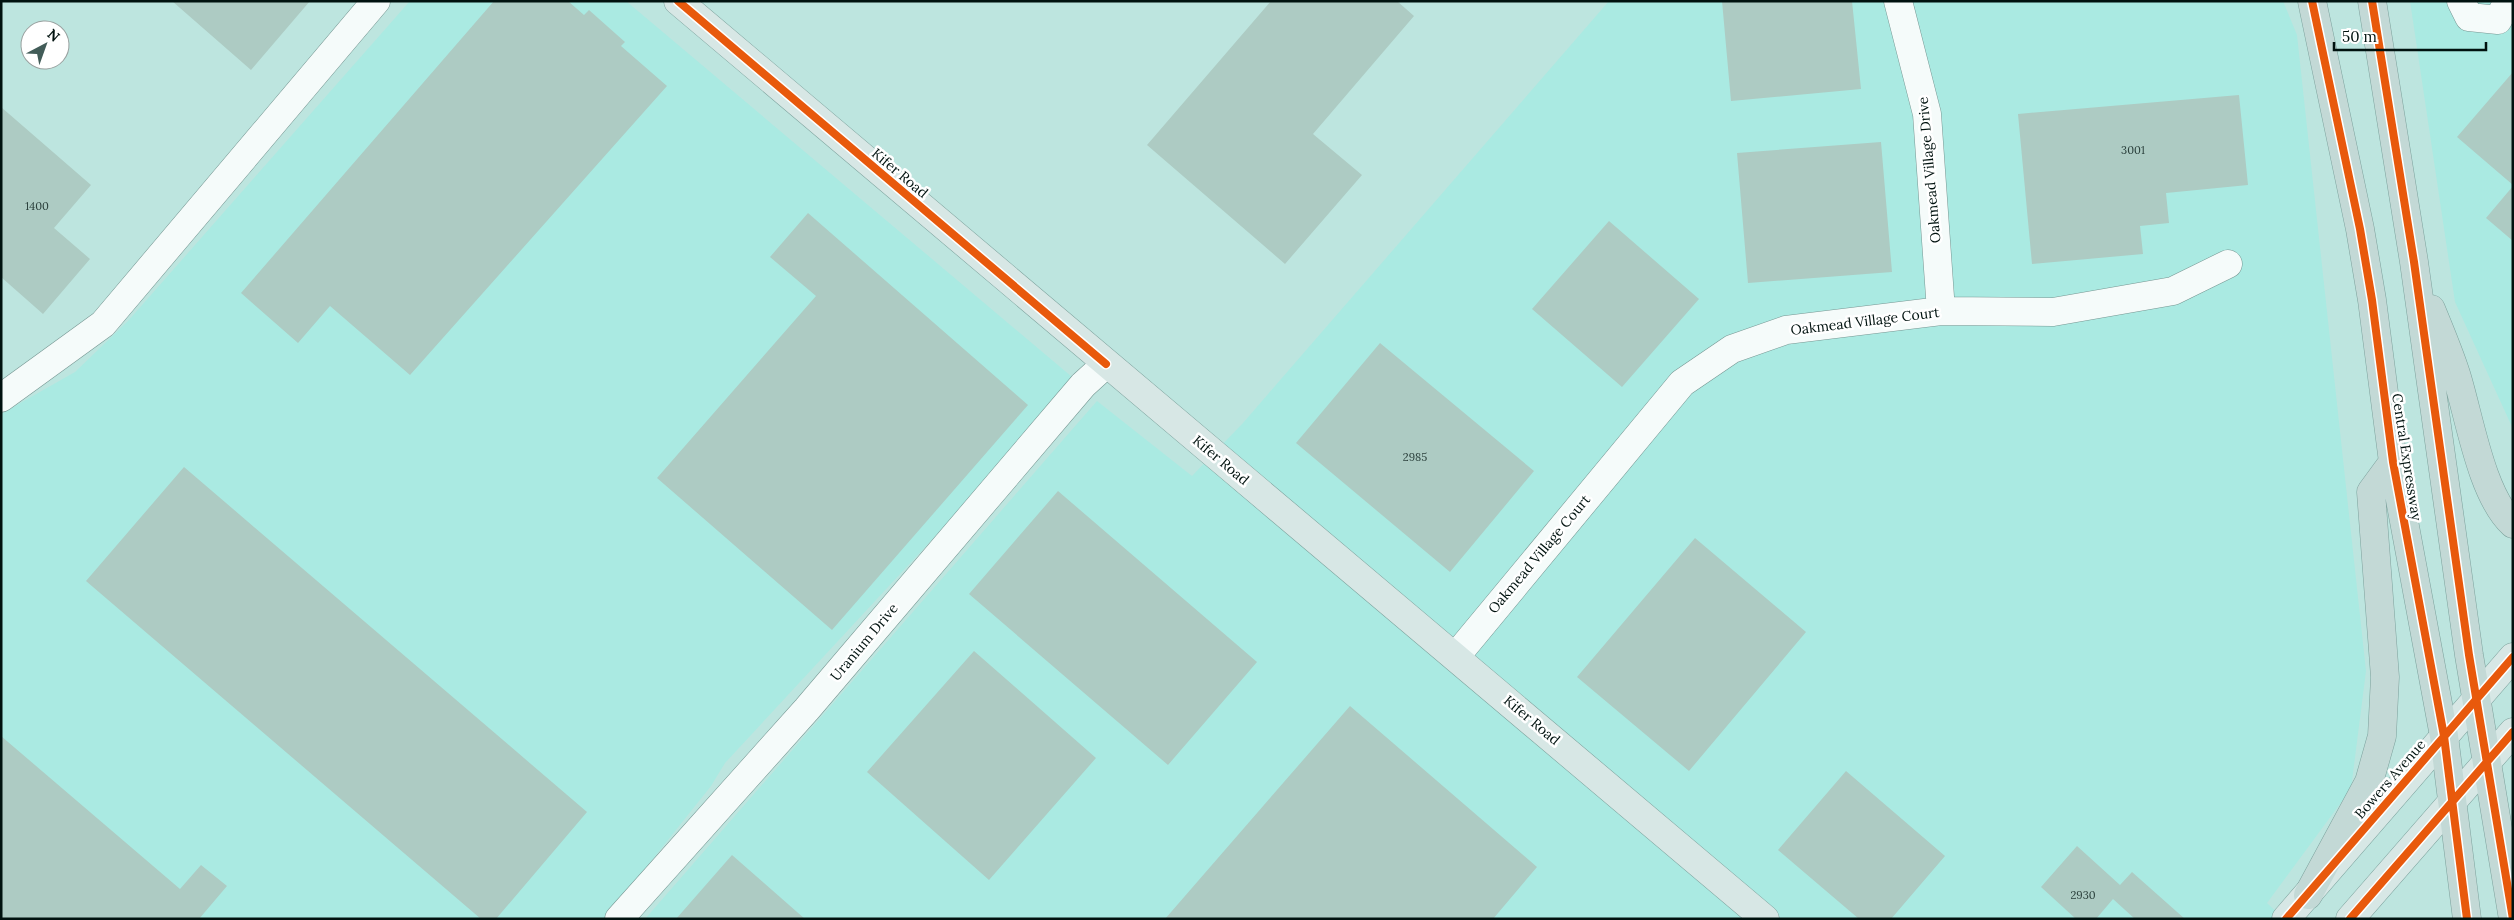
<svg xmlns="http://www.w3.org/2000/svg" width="2514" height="920" font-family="Lora,serif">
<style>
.built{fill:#aaeae2}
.building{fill:#adcbc3}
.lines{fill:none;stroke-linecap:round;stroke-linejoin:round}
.minor-casing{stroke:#769692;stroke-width:29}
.major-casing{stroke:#7ca19c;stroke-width:29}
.highway-casing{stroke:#7ca19c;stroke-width:29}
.minor{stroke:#f5fbfa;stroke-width:28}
.major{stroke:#d7e7e5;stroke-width:28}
.highway{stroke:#c3d9d6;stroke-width:28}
.cycleway-casing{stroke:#fff;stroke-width:11}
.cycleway{stroke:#e8590c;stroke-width:8}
.labels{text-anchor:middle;stroke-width:5;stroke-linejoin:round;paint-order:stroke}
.number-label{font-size:11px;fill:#2b403c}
.street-label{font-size:14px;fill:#00120f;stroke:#fff}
</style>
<rect width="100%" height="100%" fill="#bde5df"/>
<path class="built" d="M410,1h216l452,381 -353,381 -14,23 -106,133h-604v-505l74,-42 53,-51z
M1609,1h674l14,34 69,636 -15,118 -84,114 17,16h-1639l452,-518 95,75 51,-53z
M2410,1h103v428l-58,-127z"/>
<path class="building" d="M172,1h138l-59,69z
M494,1h74l16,14 5,-5 36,32 -4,4 46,40 -257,289 -80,-69 -32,37 -57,-50z
M1271,1h126l17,15 -101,118 49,41 -77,89 -138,-119z
M1722,1h130l9,88 -130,12z
M2513,72v113l-56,-48z
M2239,95l9,90 -82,8 3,30 -29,3 3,28 -111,10 -14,-150z
M1,107l90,78 -37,43 36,31 -47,55 -42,-37z
M1881,142l11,130 -144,11 -11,-130z
M2513,186v55l-27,-23z
M808,213l220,192 -196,225 -175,-152 159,-182 -46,-39z
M1609,221l90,78 -77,88 -90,-78z
M1380,343l154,128 -84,101 -154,-129z
M184,467l403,345 -91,107h-15l-395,-338z
M1058,491l199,171 -89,103 -199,-171z
M1695,538l111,94 -117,139 -112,-94z
M974,651l122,107 -107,122 -122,-108z
M1350,706l187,161 -44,52h-328z
M1,736l179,153 21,-24 26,21 -28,33h-198z
M1846,771l99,85 -54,63h-32l-81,-69z
M2077,846l43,39 12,-13 53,47h-50l-22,-20 -17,20h-20l-35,-32z
M732,855l73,64h-129z"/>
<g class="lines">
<defs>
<path id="minor" d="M1898,1l29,113 14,197
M2461,1l8,16 29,3 10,-19
M1,398l102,-74 273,-323
M1456,656l226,-273 50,-34 54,-19 155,-19 112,1 120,-21 55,-27
M619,919l188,-210 276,-324 23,-21"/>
<path id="major" d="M678,1c361,307 726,611 1087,918
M2286,919l227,-262
M2350,919l163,-187"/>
<path id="highway" d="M2312,1l48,228 12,71 21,162 51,274 23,183
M2372,1l42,261 55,393 44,264
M2431,309c9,22 18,43 25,65 13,41 25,121 57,150
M2308,895l61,-113 13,-46 3,-59 -14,-185 22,-30"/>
</defs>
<use href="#minor" class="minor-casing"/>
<use href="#major" class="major-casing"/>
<use href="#highway" class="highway-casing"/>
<use href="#minor" class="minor"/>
<use href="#major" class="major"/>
<use href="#highway" class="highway"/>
<defs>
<path id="cycleway" d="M678,1l428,363
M2312,1l48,228 12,71 21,162 51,274 23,183
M2372,1l42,261 55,393 44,264
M2286,919l227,-262
M2350,919l163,-187"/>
</defs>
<use href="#cycleway" class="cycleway-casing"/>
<use href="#cycleway" class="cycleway"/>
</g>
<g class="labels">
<g class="number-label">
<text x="2133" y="154">3001</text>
<text x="37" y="210">1400</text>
<text x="1415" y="461">2985</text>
<text x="2083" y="899">2930</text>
</g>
<g class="street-label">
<text transform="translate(1929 170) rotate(-95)" y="5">Oakmead Village Drive</text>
<text transform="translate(900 173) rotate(40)" y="5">Kifer Road</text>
<text transform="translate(1865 321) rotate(-7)" y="5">Oakmead Village Court</text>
<text transform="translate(2407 457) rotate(81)" y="5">Central Expressway</text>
<text transform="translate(1221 460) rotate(40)" y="5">Kifer Road</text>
<text transform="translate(1539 554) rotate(-50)" y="5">Oakmead Village Court</text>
<text transform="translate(864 642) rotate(-50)" y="5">Uranium Drive</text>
<text transform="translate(1532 720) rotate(40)" y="5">Kifer Road</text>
<text transform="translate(2390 779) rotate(-49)" y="5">Bowers Avenue</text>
</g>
</g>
<rect width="2514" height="920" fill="none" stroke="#00120f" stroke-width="5"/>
<g transform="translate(45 45) rotate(41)"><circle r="24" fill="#ffffff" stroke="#99a09f"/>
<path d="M0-4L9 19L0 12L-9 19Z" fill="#425c58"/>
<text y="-8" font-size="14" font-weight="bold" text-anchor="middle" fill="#00120f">N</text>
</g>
<path d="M2334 42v8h152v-8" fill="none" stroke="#00120f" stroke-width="2.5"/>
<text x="2342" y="42" font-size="15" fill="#00120f" stroke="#ffffff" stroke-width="4" paint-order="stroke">50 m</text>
</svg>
